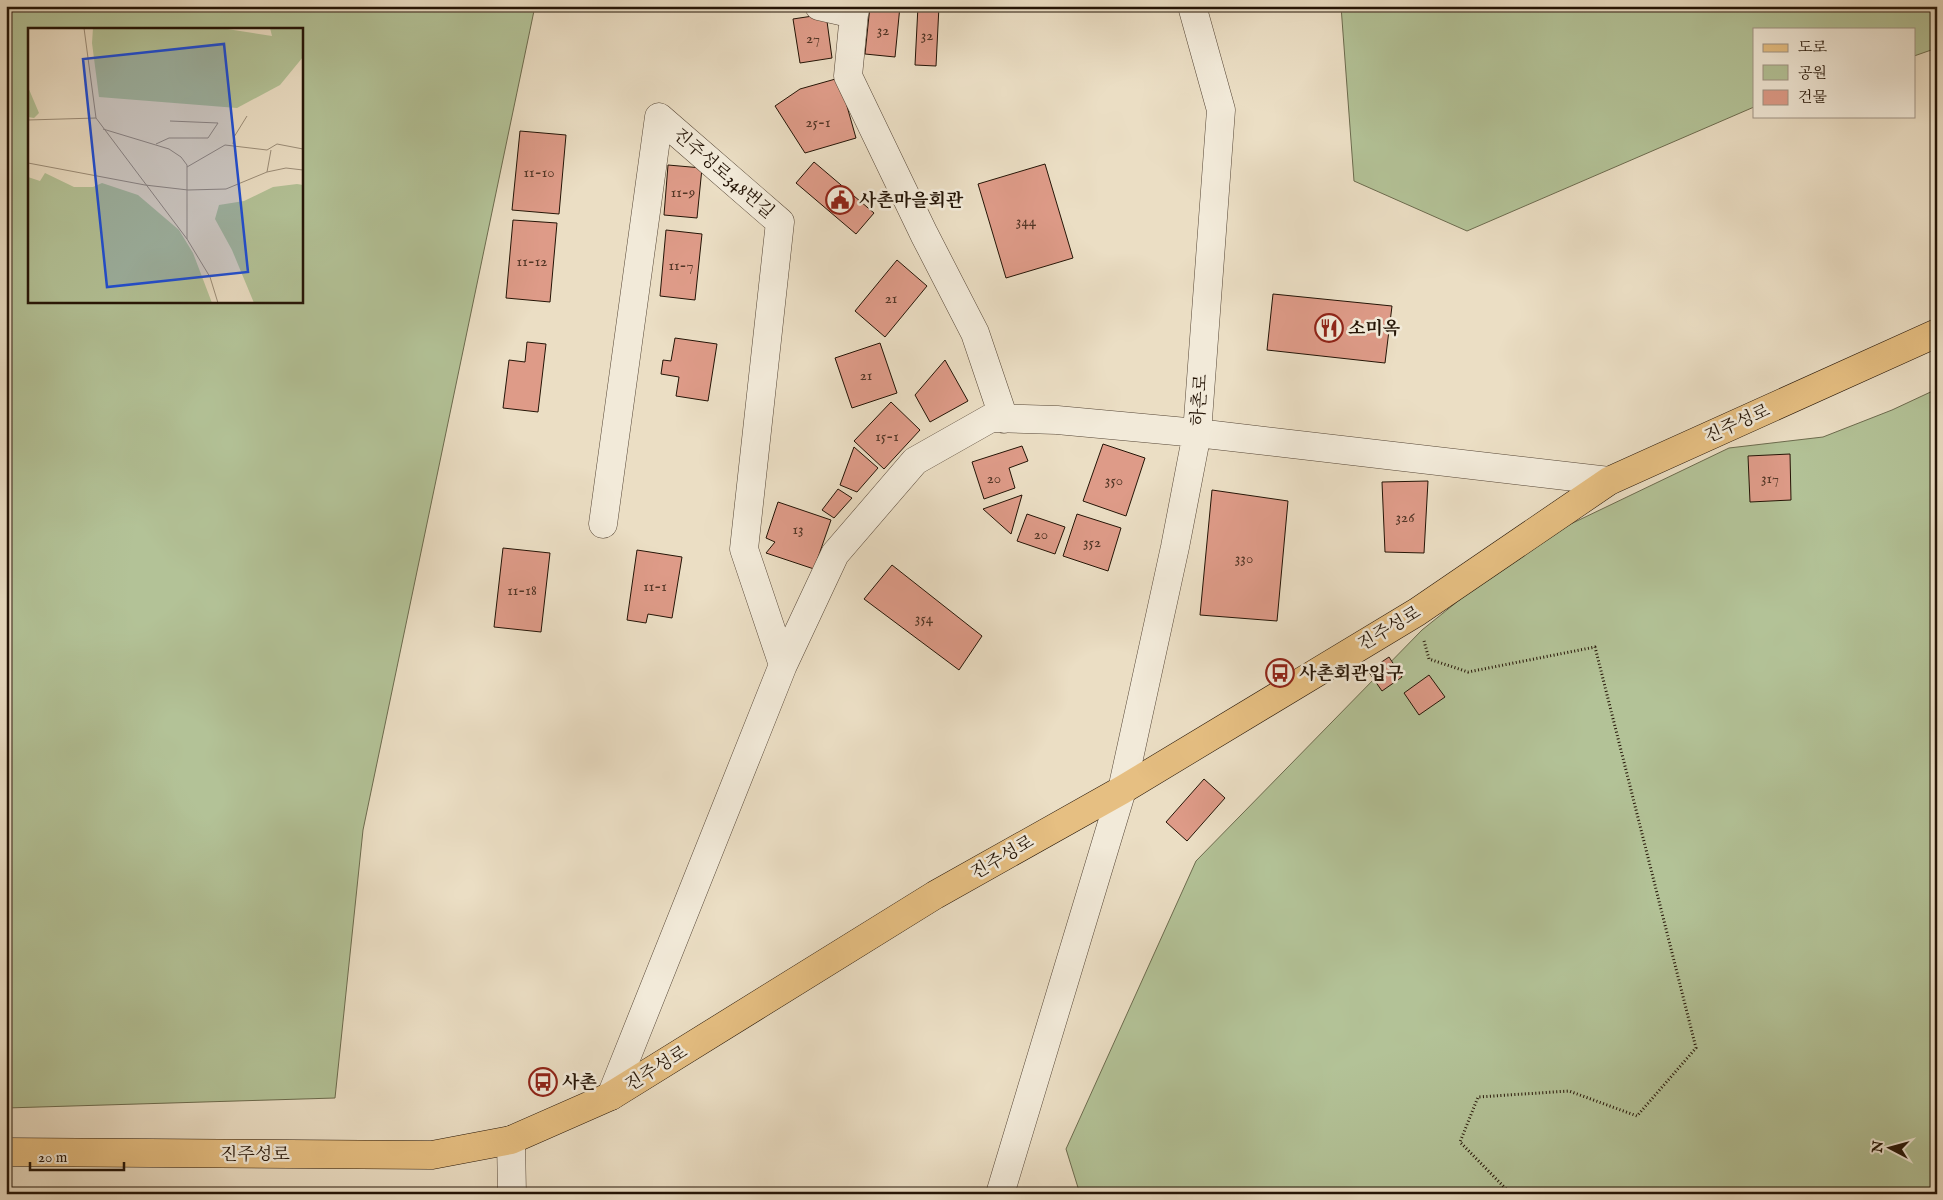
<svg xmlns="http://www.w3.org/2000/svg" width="1943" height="1200" font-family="'IM FELL English','Noto Serif KR',serif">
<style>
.green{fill:#b3c297;stroke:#6c6b4e;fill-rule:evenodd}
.building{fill:#de9b88;stroke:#241406}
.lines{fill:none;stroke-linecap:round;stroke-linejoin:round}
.minor-casing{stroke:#564636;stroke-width:29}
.major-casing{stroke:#241406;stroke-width:29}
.path{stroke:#241406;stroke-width:3;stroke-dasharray:1 2.5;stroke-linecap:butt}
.minor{stroke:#f2ead9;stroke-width:28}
.major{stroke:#e6bf82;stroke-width:28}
.labels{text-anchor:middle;stroke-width:5;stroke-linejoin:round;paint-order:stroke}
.number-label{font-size:15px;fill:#523626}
.street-label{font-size:18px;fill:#241406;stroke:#f2ead9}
.poi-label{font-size:18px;font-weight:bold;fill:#241406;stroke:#f2ead9;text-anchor:start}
.inset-road{fill:none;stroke:#9b8d78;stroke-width:1}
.view{fill:#1d4ed8;fill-opacity:0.15;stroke:#1d4ed8;stroke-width:2.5}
.inset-edge{fill:none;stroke:#241406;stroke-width:2.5}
</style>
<rect width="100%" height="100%" fill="#ebdec4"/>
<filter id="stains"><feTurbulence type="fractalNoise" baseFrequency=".004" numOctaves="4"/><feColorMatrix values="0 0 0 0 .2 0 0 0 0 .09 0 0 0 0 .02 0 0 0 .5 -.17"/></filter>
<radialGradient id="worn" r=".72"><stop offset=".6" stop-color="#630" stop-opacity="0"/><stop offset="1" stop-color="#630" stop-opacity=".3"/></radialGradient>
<path class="green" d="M6,6h529l-172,824 -28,268 -329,10zM29,29h272v272h-272z
M1341,6h596v42l-23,8v-27h-160v78l-287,124 -113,-50z
M1937,389v805h-857l-14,-45 130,-288 226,-231 107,-86 200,-96 94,-11 69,-27z"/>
<path class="building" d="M870,6h30l-5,51 -30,-3z
M918,6h21l-3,60 -21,-1z
M826,14l6,44 -32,5 -7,-44z
M839,78l17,60 -51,15 -30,-47 25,-17z
M520,131l46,4 -7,79 -47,-4z
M814,162l60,51 -18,21 -60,-51z
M1045,164l28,94 -67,20 -28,-94z
M668,165l34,3 -5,50 -33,-3z
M513,220l44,3 -7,79 -44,-4z
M666,230l36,4 -7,66 -35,-4z
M897,260l30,26 -42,51 -30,-26z
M1273,294l119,12 -7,57 -118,-13z
M675,338l42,6 -9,57 -32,-5 3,-19 -18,-3 2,-14 8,1z
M527,342l19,2 -8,68 -35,-4 6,-48 16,2z
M880,343l17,50 -45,15 -17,-50z
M945,360l23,41 -38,21 -15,-27z
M891,402l29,28 -36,39 -30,-28z
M1103,444l42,14 -19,58 -43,-15z
M1022,446l6,15 -19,7 6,20 -31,11 -12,-37z
M854,447l24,21 -21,24 -17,-7z
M1790,454l1,46 -41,2 -2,-46z
M1428,481l-4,72 -39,-1 -3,-70z
M838,489l14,9 -18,20 -12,-8z
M1212,490l76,11 -11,120 -77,-6z
M1022,495l-11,39 -28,-25z
M778,502l53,18 -17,49 -48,-16 9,-11 -9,-4z
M1027,514l38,13 -10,27 -38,-13z
M1077,514l44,14 -13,43 -45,-15z
M503,548l47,5 -9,79 -47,-5z
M637,550l45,7 -10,61 -24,-4 -2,9 -19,-3z
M892,565l90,71 -23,34 -95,-71z
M1389,657l13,20 -20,14 -14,-20z
M1429,675l16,22 -26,18 -15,-22z
M1204,779l21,19 -38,43 -21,-19z"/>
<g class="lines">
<defs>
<path id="minor" d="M819,6l35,8
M856,6l-2,8 -6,62 76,158 51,99 29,86
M603,524l56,-407 121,105 -36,327 39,116
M611,1096l172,-431 52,-111 80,-93 76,-43 66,2 140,13 412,48
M511,1140l1,54
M1000,1194l122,-404 53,-243 22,-114 24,-323 -29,-104"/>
<path id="major" d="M6,1152l426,3 79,-15 100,-44 324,-201 187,-105 295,-178 192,-131 328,-148"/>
</defs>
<use href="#minor" class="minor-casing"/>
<use href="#major" class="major-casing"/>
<path class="path" d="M1424,641l5,18 39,13 127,-25 101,401 -59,68 -68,-25 -91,6 -18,45 51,52"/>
<use href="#minor" class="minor"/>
<use href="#major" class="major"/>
</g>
<defs>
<symbol id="civic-ring" viewBox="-11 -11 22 22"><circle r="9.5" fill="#f2ead9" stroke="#8f2418" stroke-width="1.5"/><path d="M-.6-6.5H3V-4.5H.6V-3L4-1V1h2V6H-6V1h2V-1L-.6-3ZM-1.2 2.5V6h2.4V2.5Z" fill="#8f2418"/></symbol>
<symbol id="restaurant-ring" viewBox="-11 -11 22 22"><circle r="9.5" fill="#f2ead9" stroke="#8f2418" stroke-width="1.5"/><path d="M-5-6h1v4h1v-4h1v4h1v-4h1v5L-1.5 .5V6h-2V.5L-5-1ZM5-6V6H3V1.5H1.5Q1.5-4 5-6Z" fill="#8f2418"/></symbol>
<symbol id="bus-ring" viewBox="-11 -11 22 22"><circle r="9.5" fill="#f2ead9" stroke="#8f2418" stroke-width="1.5"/><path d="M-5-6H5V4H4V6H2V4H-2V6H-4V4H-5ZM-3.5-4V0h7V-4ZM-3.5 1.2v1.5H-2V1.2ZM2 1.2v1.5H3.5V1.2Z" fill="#8f2418"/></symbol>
</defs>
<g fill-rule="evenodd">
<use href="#civic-ring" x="824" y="184" width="32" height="32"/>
<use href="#restaurant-ring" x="1313" y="312" width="32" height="32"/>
<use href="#bus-ring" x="1264" y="657" width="32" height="32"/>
<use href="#bus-ring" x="527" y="1066" width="32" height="32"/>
</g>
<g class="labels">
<g class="number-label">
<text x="883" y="35">32</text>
<text x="927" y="40">32</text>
<text x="813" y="43">27</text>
<text x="818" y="127">25-1</text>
<text x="539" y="177">11-10</text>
<text x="683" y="197">11-9</text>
<text x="1026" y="226">344</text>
<text x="532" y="266">11-12</text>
<text x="681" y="270">11-7</text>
<text x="891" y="303">21</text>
<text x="866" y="380">21</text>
<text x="887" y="441">15-1</text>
<text x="994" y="483">20</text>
<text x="1770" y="483">317</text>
<text x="1114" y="485">350</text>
<text x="1405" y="522">326</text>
<text x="798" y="534">13</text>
<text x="1041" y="539">20</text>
<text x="1092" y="547">352</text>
<text x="1244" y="563">330</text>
<text x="655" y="591">11-1</text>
<text x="522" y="595">11-18</text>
<text x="924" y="623">354</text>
</g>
<g class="street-label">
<text transform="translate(724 173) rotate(41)" y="6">진주성로348번길</text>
<text transform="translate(1199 400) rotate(-86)" y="6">하촌로</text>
<text transform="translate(1737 423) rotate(-24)" y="6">진주성로</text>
<text transform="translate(1389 628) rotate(-31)" y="6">진주성로</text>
<text transform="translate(1002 857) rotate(-30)" y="6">진주성로</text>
<text transform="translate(656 1068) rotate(-32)" y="6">진주성로</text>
<text x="255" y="1160">진주성로</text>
</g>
<g class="poi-label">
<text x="859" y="206">사촌마을회관</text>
<text x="1348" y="334">소미옥</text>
<text x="1299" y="679">사촌회관입구</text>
<text x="562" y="1088">사촌</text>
</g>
</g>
<g transform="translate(28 28)">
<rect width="275" height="275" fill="#ebdec4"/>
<path d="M65,0h128l51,8 -2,-8h33v29l-23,28 -43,23 -138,-11 -7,-54zM0,59l11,26 -5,5 -6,-1zM17,145l29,14h19l9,-4 36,12 41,35 14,23 19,50h-184v-126l12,4zM269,156l6,1v118h-49l-22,-53 -17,-31 4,-14 25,-4 29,-14z" fill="#b3c297"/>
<path class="inset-road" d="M56,0l12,90 91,121 23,38 8,26M0,92l68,-2M75,101l66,20 12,8 6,8v74M128,116l13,-6h39l10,-15 -48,-2M205,116l1,-7 13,-21M0,135l117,22 43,5 38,-1 41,-17 19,-4 17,2M159,139l38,-22 42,5 10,-6 26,5M239,144l4,-22"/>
<path class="view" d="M196,16l24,228 -141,15 -24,-228z"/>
<rect width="275" height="275" class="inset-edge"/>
</g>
<rect width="1943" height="1200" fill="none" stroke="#ebdec4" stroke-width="25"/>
<rect x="8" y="8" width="1928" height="1185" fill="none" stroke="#241406" stroke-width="2.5"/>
<rect x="12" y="12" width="1918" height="1175" fill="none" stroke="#241406"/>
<rect x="1753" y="28" width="162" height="90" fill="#f2ead9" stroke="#a09485"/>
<rect x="1763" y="44" width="25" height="8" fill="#e6bf82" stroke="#a09485"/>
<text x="1798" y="52" font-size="15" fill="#241406">도로</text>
<rect x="1763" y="65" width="25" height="15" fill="#b3c297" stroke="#a09485"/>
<text x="1798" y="78" font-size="15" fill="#241406">공원</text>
<rect x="1763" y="90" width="25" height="15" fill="#de9b88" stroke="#a09485"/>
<text x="1798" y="102" font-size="15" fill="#241406">건물</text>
<g transform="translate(1890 1148) rotate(276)" stroke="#f2ead9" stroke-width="4" paint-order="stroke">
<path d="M0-4L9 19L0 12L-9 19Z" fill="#241406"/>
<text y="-8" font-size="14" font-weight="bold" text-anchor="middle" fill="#241406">N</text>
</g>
<path d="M30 1162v8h94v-8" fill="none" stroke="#241406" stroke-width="2.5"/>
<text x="38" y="1162" font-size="15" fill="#241406" stroke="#f2ead9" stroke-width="4" paint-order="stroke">20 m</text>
<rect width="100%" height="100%" filter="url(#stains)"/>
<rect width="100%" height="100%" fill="url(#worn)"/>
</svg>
